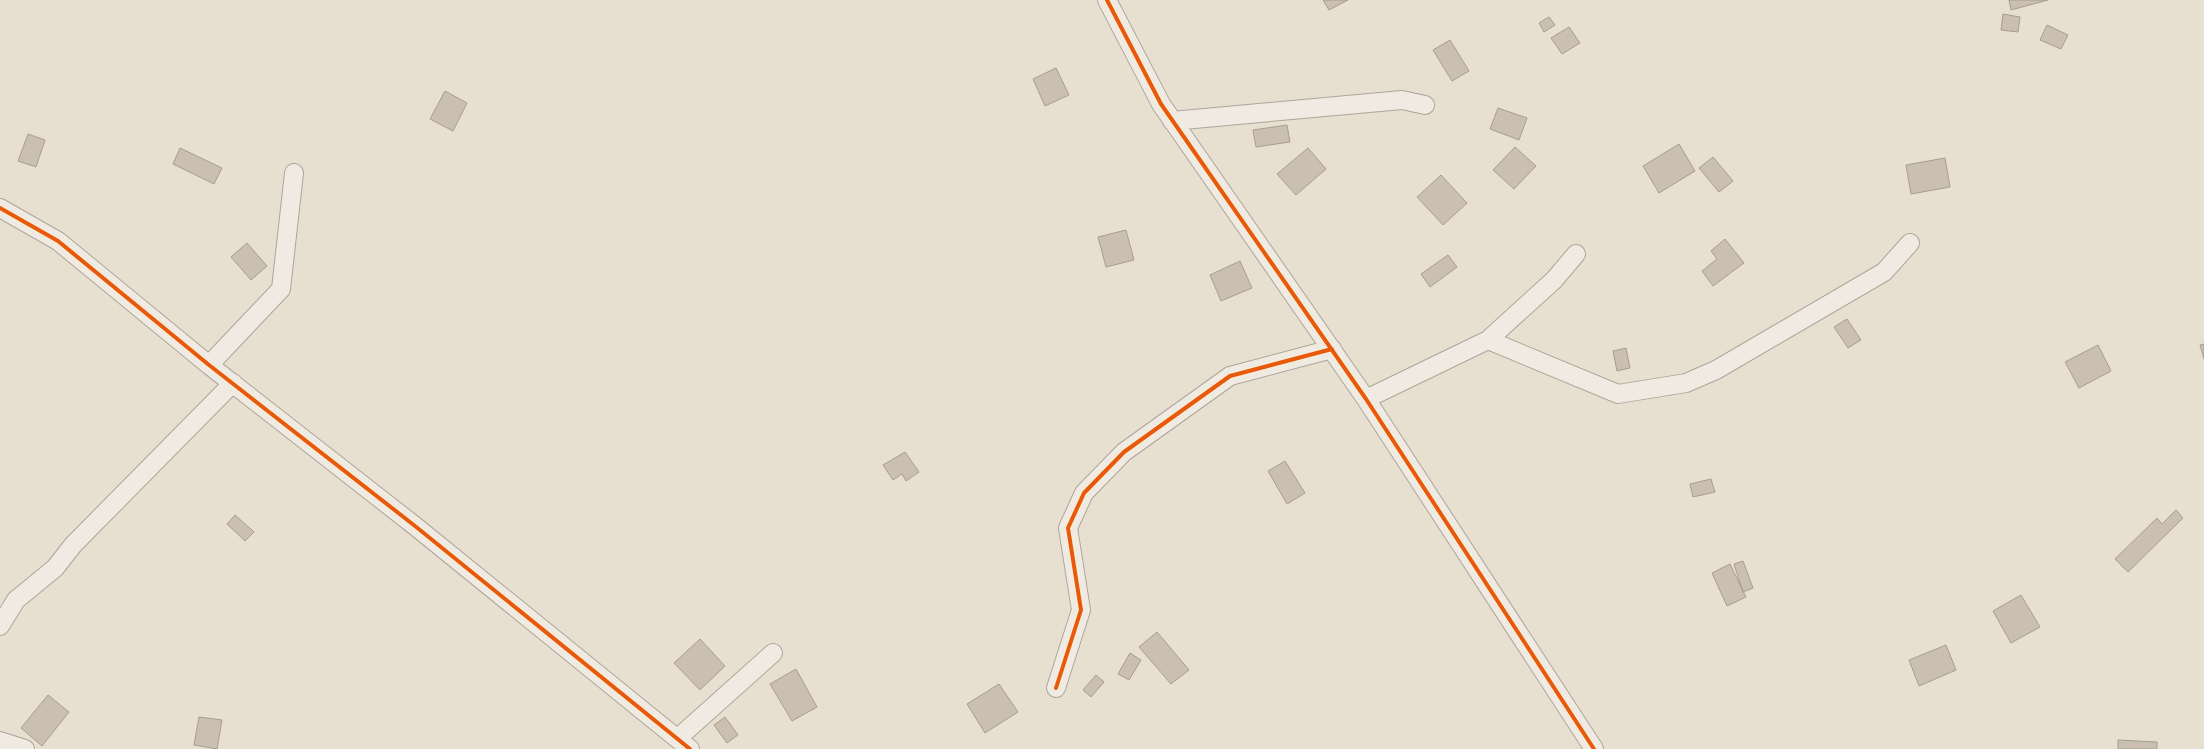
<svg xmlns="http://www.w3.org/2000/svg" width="2204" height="749" font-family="Lora,serif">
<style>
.building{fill:#cbbfb2;stroke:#a89c90}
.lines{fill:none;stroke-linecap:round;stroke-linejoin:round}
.street-casing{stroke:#ada599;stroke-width:20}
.street{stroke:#efebe3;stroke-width:18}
.cycleway-casing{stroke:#f7eed8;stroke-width:6}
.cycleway{stroke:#e8590c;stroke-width:4}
</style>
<rect width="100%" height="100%" fill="#e7e0d1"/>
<path class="building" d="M1323,0h25l-19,10z
M2009,0h39l-37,10z
M2003,14l17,3 -2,15 -17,-2z
M1549,17l6,8 -11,7 -5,-9z
M2047,25l21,10 -7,14 -21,-9z
M1569,27l11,16 -18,11 -11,-16z
M1450,40l19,31 -17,10 -19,-31z
M1056,68l13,27 -24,11 -12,-27z
M445,91l22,12 -14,28 -23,-12z
M1498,108l29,10 -8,22 -29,-11z
M1287,125l3,17 -34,5 -3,-17z
M28,134l17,6 -9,27 -18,-6z
M1679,144l16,27 -36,22 -16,-27z
M1515,147l21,19 -22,23 -21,-19z
M180,148l42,20 -8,16 -41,-20z
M1308,148l18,21 -30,26 -19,-21z
M1713,157l20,24 -14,11 -20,-24z
M1945,158l5,29 -39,7 -5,-29z
M1441,175l26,28 -24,22 -26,-28z
M1126,230l8,30 -28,7 -8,-30z
M1725,239l19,24 -31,23 -11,-15 15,-12 -6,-8z
M247,243l20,23 -16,14 -20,-23z
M1448,255l9,12 -27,20 -9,-13z
M1240,261l12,27 -31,13 -11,-26z
M1847,319l14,21 -13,8 -14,-21z
M2204,344v15l-4,-14z
M2098,345l13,26 -32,17 -14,-26z
M1626,348l4,20 -13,3 -4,-20z
M905,452l14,20 -13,9 -4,-7 -9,6 -10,-15z
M1285,461l20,32 -18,11 -19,-33z
M1711,479l4,13 -22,5 -3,-13z
M2176,510l7,8 -55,54 -13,-13 42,-41 5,6z
M235,515l19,17 -9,9 -18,-17z
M1743,561l10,27 -10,4 -9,-28z
M1730,564l16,33 -19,9 -15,-33z
M2021,595l19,32 -29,16 -18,-32z
M1157,632l32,38 -18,14 -32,-37z
M700,639l25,27 -25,24 -26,-27z
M1946,645l10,25 -37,16 -10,-26z
M1130,653l11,7 -12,20 -11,-6z
M796,669l21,38 -25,14 -22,-37z
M1096,675l8,7 -13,15 -8,-7z
M999,684l19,28 -33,21 -18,-29z
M48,695l21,17 -27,34 -21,-18z
M199,717l23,3 -5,29 -23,-4z
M725,717l13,18 -11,8 -13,-18z
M2118,740l39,2v7h-39z"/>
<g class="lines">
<defs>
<path id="street" d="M1107,0l54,104 205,295 228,350
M1172,121l230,-21 23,5
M0,208l58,33 151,124 206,161 275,223
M1488,340l130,54 68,-11 30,-13 168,-98 26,-29
M209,365l72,-76 13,-116
M1366,399l122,-59 66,-60 22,-26
M0,626l16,-26 39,-32 18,-23 160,-162
M1056,688l25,-78 -13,-82 16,-35 40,-41 106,-76 102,-27
M678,738l95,-85
M0,741l25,8"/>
</defs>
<use href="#street" class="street-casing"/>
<use href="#street" class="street"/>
<defs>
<path id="cycleway" d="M1107,0l54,104 205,295 228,350
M0,208l58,33 151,124 206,161 275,223
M1056,688l25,-78 -13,-82 16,-35 40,-41 106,-76 102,-27"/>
</defs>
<use href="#cycleway" class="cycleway-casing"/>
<use href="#cycleway" class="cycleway"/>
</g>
</svg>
